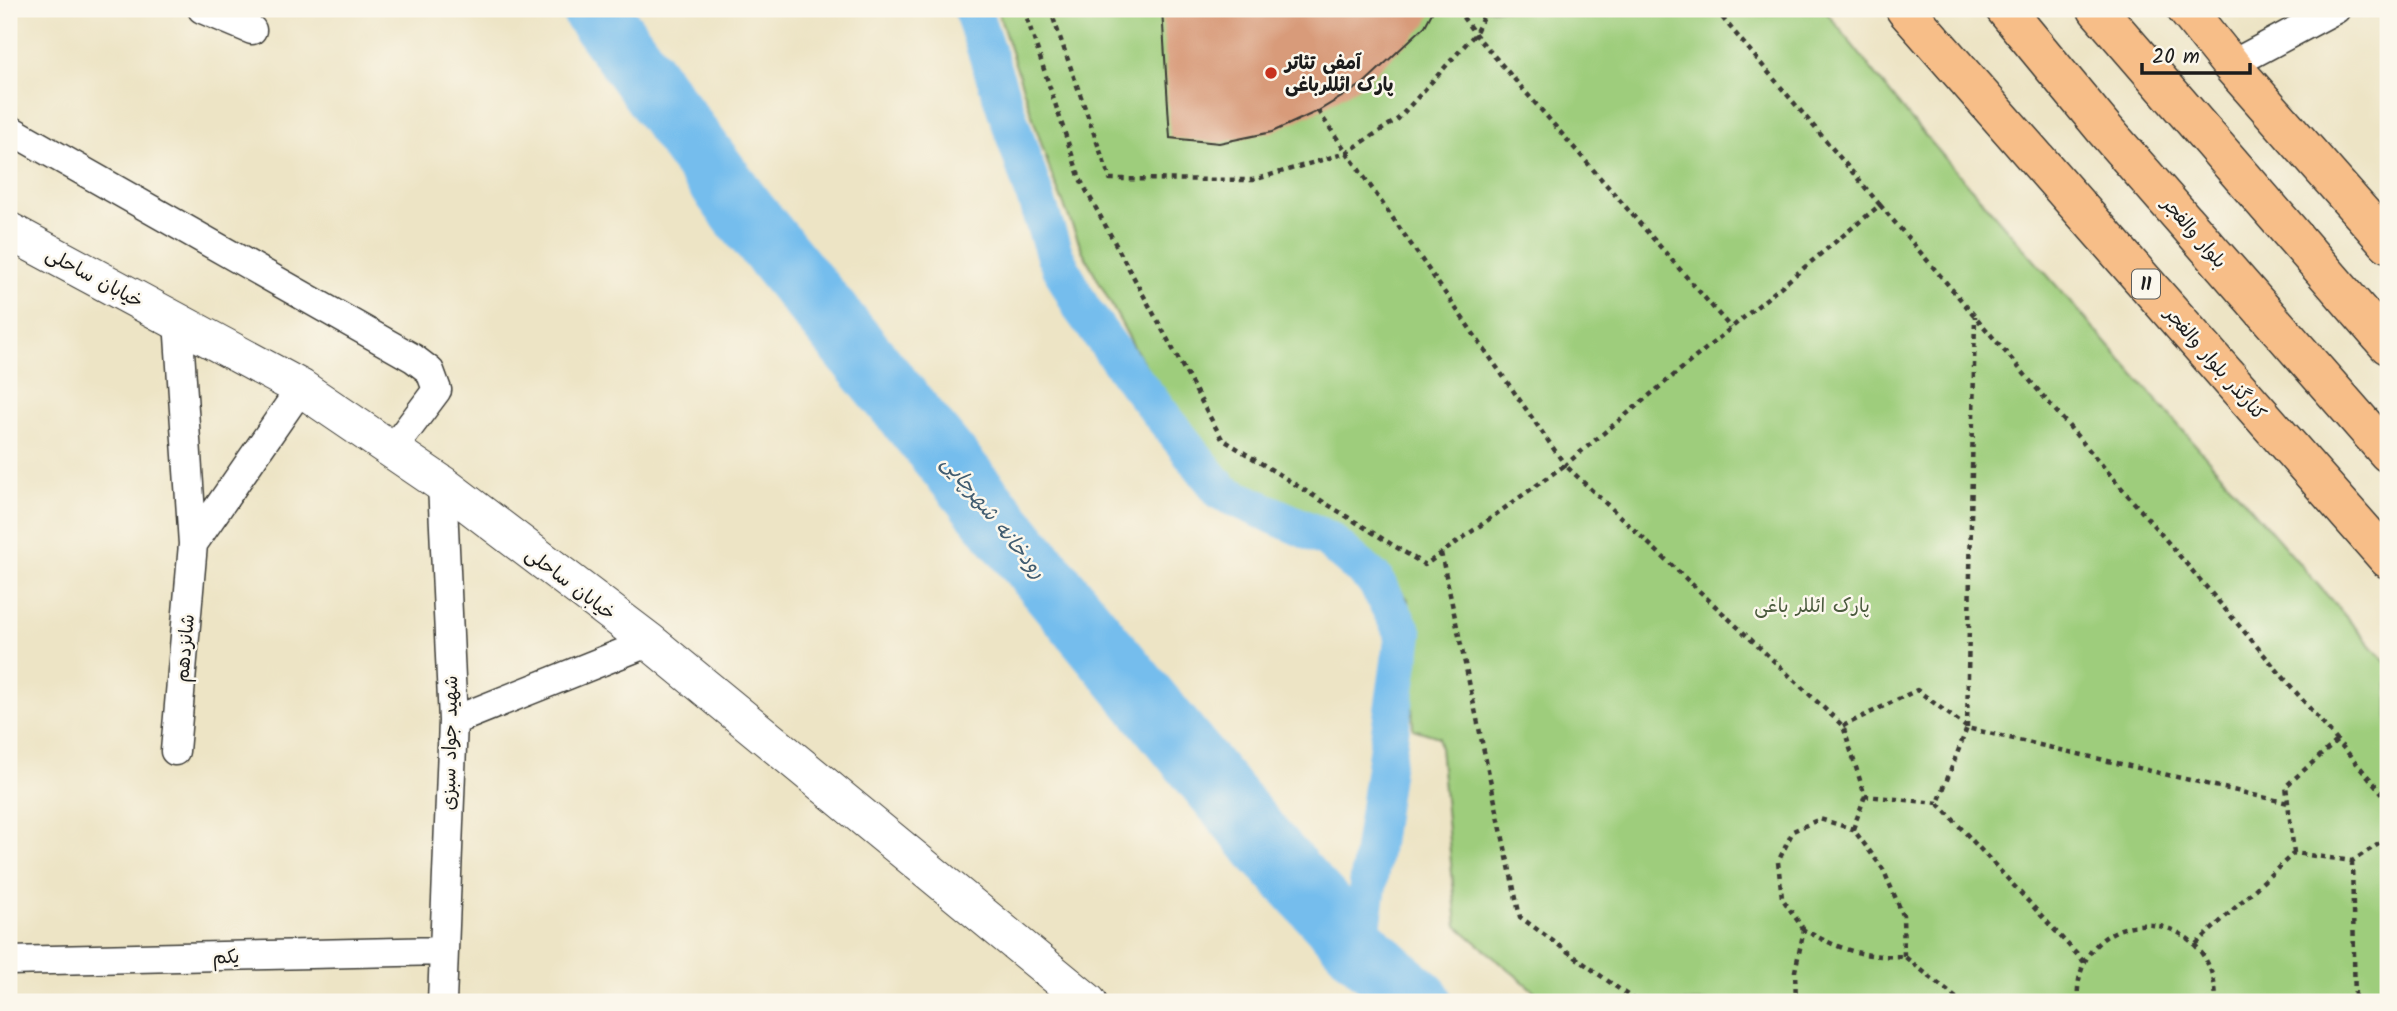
<svg xmlns="http://www.w3.org/2000/svg" width="2397" height="1011" font-family="Kalam,'Playpen Sans Arabic',sans-serif">
<style>
.green{fill:#9ecd7b;stroke:#5d744c;stroke-width:2}
.lines{fill:none;stroke-linecap:round;stroke-linejoin:round}
.canal{stroke:#75bded;stroke-width:38}
.river{stroke:#75bded;stroke-width:65}
.building{fill:#d89b7a}
.minor-casing{stroke:#3b3a35;stroke-width:31}
.tertiary-casing{stroke:#3b3a35;stroke-width:39}
.primary-casing{stroke:#3b3a35;stroke-width:41}
.trunk-casing{stroke:#3b3a35;stroke-width:41}
.path{stroke:#3b3a35;stroke-width:4.5;stroke-dasharray:5 5;stroke-linecap:butt}
.minor{stroke:#fff;stroke-width:28}
.tertiary{stroke:#fff;stroke-width:37}
.primary{stroke:#f7be88;stroke-width:38}
.trunk{stroke:#f7be88;stroke-width:38}
.poi-dot{fill:#c8321e;stroke:#fbf7ec;stroke-width:2.5}
.labels{text-anchor:middle;stroke-width:5;stroke-linejoin:round;paint-order:stroke}
.shield{fill:#fbf7ec;stroke:#5f5e5a;stroke-width:2}
.shield-label{font-size:18px;font-weight:bold;fill:#1c1c1c}
.poi-label{font-size:19px;font-weight:bold;fill:#1c1c1c;stroke:#fbf7ec;text-anchor:start}
.street-label{font-size:19px;fill:#1c1c1c;stroke:#fbf7ec}
.park-label{font-size:19px;fill:#4a5a3d;stroke:#fbf7ec}
.water-label{font-size:21px;font-style:italic;fill:#405c70;stroke:#fbf7ec}
</style>
<rect width="100%" height="100%" fill="#fbf7ec"/>
<filter id="ink" filterUnits="userSpaceOnUse"><feTurbulence type="fractalNoise" baseFrequency=".0143" numOctaves="2"/><feDisplacementMap in="SourceGraphic" scale="14" xChannelSelector="R" yChannelSelector="G"/><feConvolveMatrix kernelMatrix="1 2 1 2 8 2 1 2 1" color-interpolation-filters="sRGB"/></filter>
<filter id="wash" filterUnits="userSpaceOnUse"><feTurbulence type="fractalNoise" baseFrequency=".00686" numOctaves="4" result="noise"/><feDisplacementMap in="SourceGraphic" scale="28" xChannelSelector="R" yChannelSelector="G"/><feGaussianBlur stdDeviation="1.57" result="paint"/><feColorMatrix in="noise" values="0 0 0 0 0 0 0 0 0 0 0 0 0 0 0 0 0 1.4 0 .05"/><feComposite in="paint" operator="in"/></filter>
<g filter="url(#wash)">
<rect width="100%" height="100%" fill="#ede4c5"/>
<path class="green" d="M997,9h827l86,109 478,547v337h-841l-90,-76 -18,-189 -26,-8 -5,-130 -39,-43 -39,-25 -76,-34 -54,-44 -66,-106 -51,-95 -31,-76z"/>
<g class="lines">
<path class="canal" d="M972,9l83,247 27,53 48,66 92,117 105,47 48,41 29,54 -45,314"/>
<path class="river" d="M594,9l148,202 524,636 93,101 61,54"/>
</g>
<g id="blocks">
<path class="building" d="M1162,9h272l-9,17 -62,58 -45,27 -46,21 -53,11 -49,-5z"/>
</g>
</g>
<g filter="url(#ink)">
<use href="#blocks" fill-opacity="0" stroke="#3b3a35" stroke-width="2"/>
<g class="lines">
<defs>
<path id="minor" d="M202,9l50,21
M2231,65l105,-56
M9,129l404,229 17,13 7,19 -45,60
M442,484l11,237 -11,281
M193,544l108,-156
M453,721l197,-79
M175,751l18,-207 -15,-223
M9,961l433,-10"/>
<path id="tertiary" d="M9,231l292,157 141,96 208,158 438,360"/>
<path id="primary" d="M1905,9l483,550
M2186,9l45,56 157,178"/>
<path id="trunk" d="M2005,9l100,121 283,323
M2097,9l291,336"/>
</defs>
<use href="#minor" class="minor-casing"/>
<use href="#tertiary" class="tertiary-casing"/>
<use href="#primary" class="primary-casing"/>
<use href="#trunk" class="trunk-casing"/>
<path class="path" d="M1024,9l56,170 142,260 203,126 140,-100 278,261 22,70 73,7
M1050,9l60,170 143,1 93,-27 52,-34 77,-85 12,-25
M1457,9l18,25 256,294
M1318,111l247,354 315,-260 -165,-196
M1880,205l508,595
M1441,553l79,364 117,85
M1843,726l74,-36 49,37
M1967,728l8,-412
M1853,829l12,-33
M2294,853l-8,-67 51,-45
M2352,861l3,141
M1804,930l-22,-32 -4,-36 15,-31 27,-12 33,10 30,40 20,46 1,41
M2196,944l98,-91 58,8 36,-23
M2084,962l-146,-159 29,-75 321,75
M1796,1002l-1,-31 9,-41c36,19 58,28 100,26l57,46
M2078,1002c-7,-100 137,-106 138,0"/>
<use href="#minor" class="minor"/>
<use href="#tertiary" class="tertiary"/>
<use href="#primary" class="primary"/>
<use href="#trunk" class="trunk"/>
</g>
</g>
<circle class="poi-dot" cx="1271" cy="73" r="7"/>
<g class="labels">
<rect class="shield" x="2132" y="269.5" width="28" height="29" rx="5"/>
<g class="shield-label">
<text x="2146" y="290">11</text>
</g>
<g class="poi-label">
<text x="1285" y="69">آمفی تئاتر<tspan x="1285" dy="22">پارک ائللرباغی</tspan></text>
</g>
<g class="street-label">
<text transform="translate(2195 232) rotate(49)" y="7">بلوار والفجر</text>
<text transform="translate(95 277) rotate(28)" y="7">خیابان ساحلی</text>
<text transform="translate(2216 363) rotate(49)" y="7">کنارگذر بلوار والفجر</text>
<text transform="translate(571 583) rotate(37)" y="7">خیابان ساحلی</text>
<text transform="translate(184 648) rotate(-85)" y="7">شانزدهم</text>
<text transform="translate(449 743) rotate(-89)" y="7">شهید جواد سبزی</text>
<text transform="translate(226 956) rotate(-1)" y="7">یکم</text>
</g>
<g class="park-label">
<text x="1812" y="612">پارک ائللر باغی</text>
</g>
<g class="water-label">
<text transform="translate(994 517) rotate(51)" y="7">رودخانه شهرچایی</text>
</g>
</g>
<rect width="2397" height="1011" fill="none" stroke="#fbf7ec" stroke-width="35"/>
<path d="M2142 63v10h108v-10" fill="none" stroke="#1c1c1c" stroke-width="3.5"/>
<text x="2152" y="63" font-size="21" fill="#1c1c1c" stroke="#fbf7ec" stroke-width="5" paint-order="stroke">20 m</text>
</svg>
